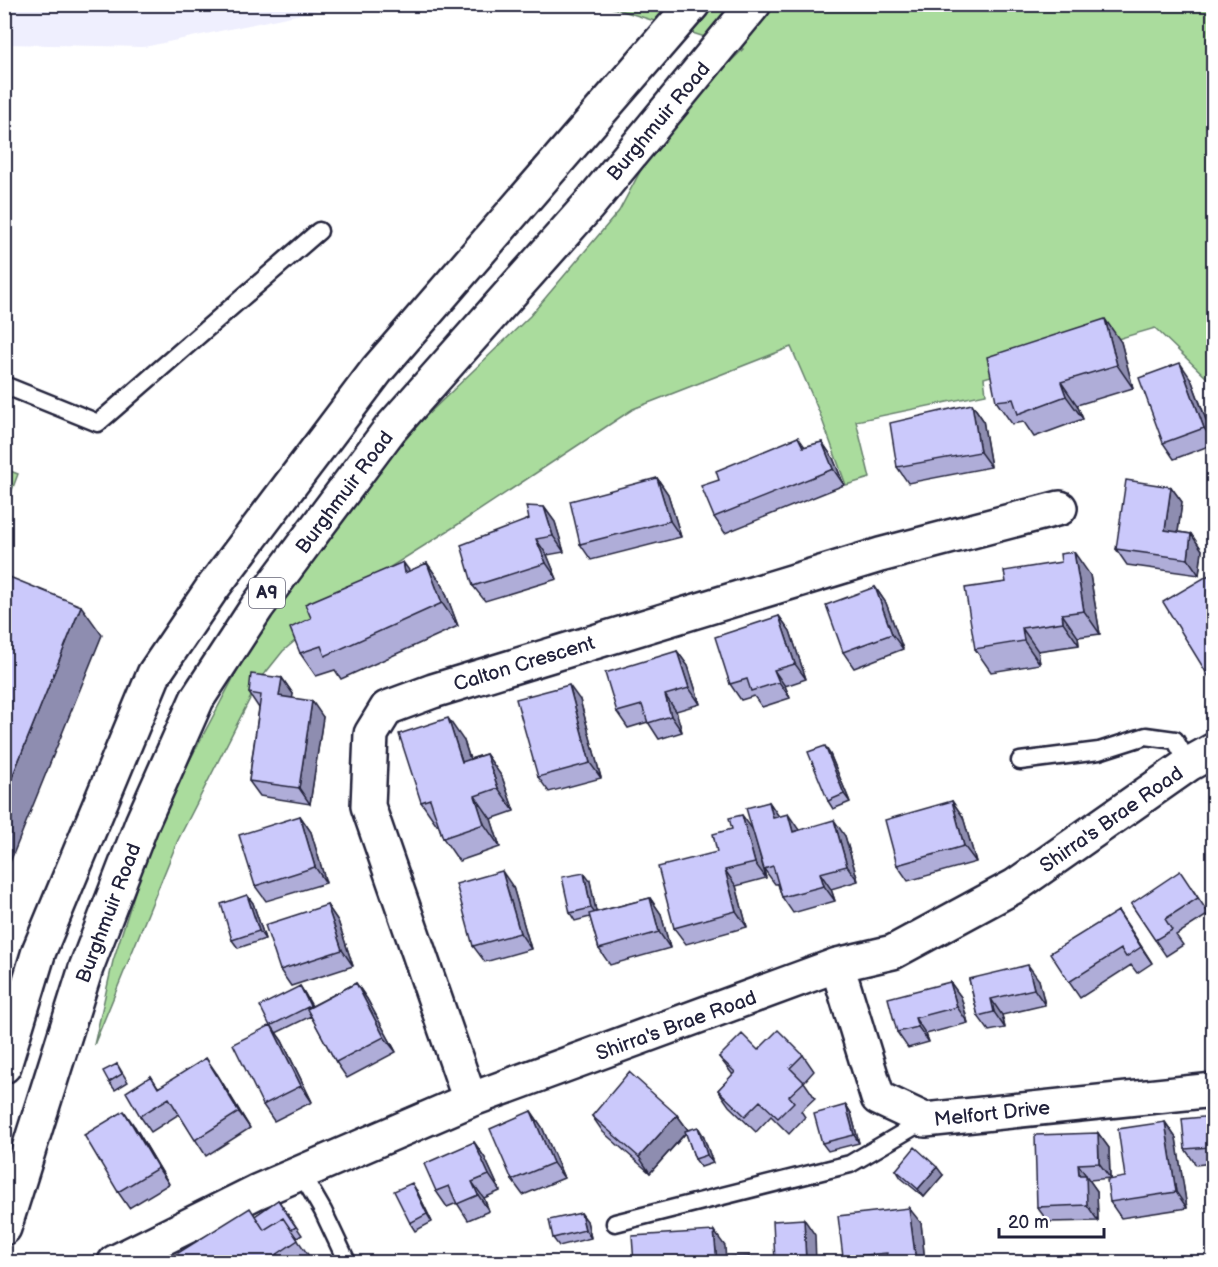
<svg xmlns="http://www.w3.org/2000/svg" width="1218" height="1267" font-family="'Balsamiq Sans',sans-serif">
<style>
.built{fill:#efeffe}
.green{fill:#aadc9d;stroke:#667f6c;stroke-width:1.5}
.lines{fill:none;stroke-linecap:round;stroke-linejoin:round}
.service-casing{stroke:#22223b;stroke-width:21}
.minor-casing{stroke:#22223b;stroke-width:38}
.primary-casing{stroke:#22223b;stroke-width:38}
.service{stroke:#fff;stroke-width:16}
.minor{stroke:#fff;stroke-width:33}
.primary{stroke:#fff;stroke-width:33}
.wall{fill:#afadd8;stroke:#22223b;stroke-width:1.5}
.shaded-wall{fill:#8e8db0;stroke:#22223b;stroke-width:1.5}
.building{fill:#cbc9fb;stroke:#22223b;stroke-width:1.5}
.labels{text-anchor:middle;stroke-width:4.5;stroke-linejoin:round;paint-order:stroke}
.shield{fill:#fff;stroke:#646476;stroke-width:1.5}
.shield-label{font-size:18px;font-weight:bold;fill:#22223b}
.street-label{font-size:20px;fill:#22223b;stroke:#fff}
</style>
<rect width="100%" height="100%" fill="#fff"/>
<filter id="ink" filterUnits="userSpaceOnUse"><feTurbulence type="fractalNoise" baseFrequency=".0167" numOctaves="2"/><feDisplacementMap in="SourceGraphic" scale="12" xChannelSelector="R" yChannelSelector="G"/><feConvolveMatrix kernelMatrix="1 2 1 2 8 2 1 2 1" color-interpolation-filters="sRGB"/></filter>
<g filter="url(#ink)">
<path class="built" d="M5,4h339v1l-200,42 -139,-3z"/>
<path class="green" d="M604,5h609v374l-6,-1 -52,-50 -171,50 2,16 -130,27 14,57 -24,7 -26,-71 -29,-67 -158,62 -176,116 -97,61 -77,65 -24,30 -81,159 -84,205 19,-84 35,-110 26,-61 81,-153 128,-171 39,-46 108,-104 89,-105 23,-43 26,-39 37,-42 38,-38z
M5,469l13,5 -13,35z"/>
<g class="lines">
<defs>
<path id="service" d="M4,385l94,38 221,-192
M1020,761l79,-10 47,-15 29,4 14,24
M301,1173l22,38 24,51
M615,1223l235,-59 75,-44"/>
<path id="minor" d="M837,965l41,133 47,22 289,-30
M470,1100l-102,-294 3,-72 16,-26 46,-17 447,-136 180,-47
M115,1262l141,-70 214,-92 367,-135 56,-13 122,-66 174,-122 25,-14"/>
<path id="primary" d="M4,1066l35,-115 115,-277 57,-84 166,-220 316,-366
M4,1228l82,-260 56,-145 55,-124 60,-92 133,-178 198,-223 166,-202"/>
</defs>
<use href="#service" class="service-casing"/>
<use href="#minor" class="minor-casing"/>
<use href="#primary" class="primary-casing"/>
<use href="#service" class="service"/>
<use href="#minor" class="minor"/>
<use href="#primary" class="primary"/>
</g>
<path class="wall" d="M1121,342l12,46 -56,17 6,14 -49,18 -10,-15 -12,2 -16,-23z
M1191,379l23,61v4l-40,15 -11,-16z
M972,404l11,16 8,47 -83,16 -11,-16z
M798,437l7,10 17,-5 11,16 11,27 -119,48 -11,-16 5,-37z
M657,478l11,16 13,43 -90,23 -11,-16z
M1171,487l11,15 -4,30 13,2 11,16 -3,25 -72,-10 -11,-16z
M544,507l11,15 9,30 -17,3 10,24 -72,22 -12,-15 56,-67z
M427,563l16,23 15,40 -117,53 -6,-9 -19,6 -16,-23 11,-35z
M1090,575l10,59 -22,3 1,8 -41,6 2,13 -49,8 -16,-23z
M875,587l11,16 17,46 -49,19 -11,-16z
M779,616l11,15 16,48 -21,7 5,12 -28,9 -8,-11 -13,4 -11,-16z
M677,651l11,15 12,38 -24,7 6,21 -23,7 -11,-17 -20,6 -11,-16z
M282,678l11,16 -1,4 31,19 -13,87 -50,-8 -11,-15 10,-73 -10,-15z
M580,700l21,78 -52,14 -11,-15z
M464,741l6,18 16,-5 16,23 12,34 -23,8 9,28 -41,14 -16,-23 -5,-14 -1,1 -16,-23z
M830,754l20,48 -17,7 -5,-8z
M952,801l11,16 13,45 -68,19 -11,-16z
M769,802l10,15 20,13 46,6 13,45 -27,8 4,12 -42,12 -11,-16 -4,-13h-3l-11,-15 -6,-21 8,30 -30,8 11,41 -61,17 -12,-16 43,-76 35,-22z
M300,816l11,16 15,51 -60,18 -11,-15z
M590,881l6,31 54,-14 11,16 9,34 -60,17 -11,-16 -9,-32 -15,4 -5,-8z
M513,887l18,62 -46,13 -12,-16z
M1191,887l18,27 -33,21 7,10 -17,11 -35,-52z
M247,895l6,8 12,36 -27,9 -6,-8z
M327,905l11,16 15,45 -62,20 -11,-16z
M1118,911l34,52 -15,10 -6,-8 -51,33 -11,-16z
M969,979l70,1 6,25 -43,10 3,13 -16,3 -11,-15z
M950,982l11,15 7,26 -42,11 3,8 -21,6 -11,-16z
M356,983l11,16 29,53 -49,26 -11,-16 -25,-46 -35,17 6,8 30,61 -38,19 -11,-16 7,-80 30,-39 5,8 7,12z
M758,1050l45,5 11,16 -10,11 11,16 -14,13 4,6 -16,17 -18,-18 -15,16 -27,-26 -11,-16 15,-15 -14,-18z
M117,1064l11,18 -13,8 -6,-8z
M217,1074l33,54 -44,28 -27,-42 -28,18 -11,-16 11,-40 7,11z
M846,1105l5,8 8,30 -31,8 -6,-8z
M531,1111l11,16 22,51 -41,17 -11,-15z
M677,1115l11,15 15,5 10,28 -12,4 -6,-8 -9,-26 -36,40 -47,-41 -11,-16z
M1214,1116l-2,47 -16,2 -11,-16z
M1165,1122l11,16 11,70 -66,10 -11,-16 15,-25z
M135,1127l34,57 -40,24 -11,-16z
M1098,1133l11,15 1,30 -21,2 8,11 1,30 -50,1 -11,-15z
M474,1142l11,16 15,33 -16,7 5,13 -21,9 -11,-17 -10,4 -11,-16z
M896,1170l47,5 -19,22 -23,-19z
M417,1191l15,31 -17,9 -5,-8z
M278,1200l24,35 -5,3 -3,-3 15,21 -11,7h-136l93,-47z
M581,1213l6,8 4,17 -32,8 -6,-8z
M921,1223l4,40h-79l-3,-6z"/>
<path class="shaded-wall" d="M1105,319l16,23 12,46 -16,-23z
M1180,363l11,16 23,63 -10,-14z
M1061,382l16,23 6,14 -17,-23z
M972,404l11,16 8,47 -11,-15z
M822,442l11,16 11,27 -11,-16z
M657,478l11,16 13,43 -11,-16z
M1171,487l11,15 -6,44 -11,-16z
M544,507l11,15 9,30 -11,-16z
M1191,534l11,16 -3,25 -11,-16z
M536,539l11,16 10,24 -11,-16z
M1074,552l16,23 10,59 -16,-23z
M403,562l16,22 -14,-11z
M427,563l16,23 15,40 -16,-23z
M875,587l11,16 17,46 -11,-15z
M81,606l21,29 -98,242v-80z
M1062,614l16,23 1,8 -16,-23z
M779,616l11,15 16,48 -11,-15z
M1022,628l16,23 2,13 -16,-23z
M677,651l11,15 12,38 -11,-16z
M774,670l11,16 5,12 -11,-16z
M282,678l11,16 -3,18 -11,-16z
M569,685l11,15 21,78 -11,-15z
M665,695l11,16 6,21 -11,-16z
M312,701l11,16 -13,87 -11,-16z
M448,718l16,23 14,44 -16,-23z
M825,746l5,8 20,48 -6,-8z
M486,754l16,23 12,34 -16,-23z
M475,796l16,23 9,28 -16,-23z
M952,801l11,16 13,45 -12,-16z
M769,802l11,16h-7z
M788,814l11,16 -6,2z
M742,815l11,15 13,48 -11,-15z
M300,816l11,16 15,51 -11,-16z
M834,820l11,16 13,45 -11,-15z
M725,870l11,16 11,41 -11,-16z
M502,871l11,16 18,62 -11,-16z
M584,873l6,8 7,35 -6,-8z
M820,873l11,16 4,12 -11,-15z
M247,895l6,8 12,36 -6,-8z
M650,898l11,16 9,34 -11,-16z
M327,905l11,16 15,45 -11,-16z
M1118,911l11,16 23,36 -11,-16z
M1028,965l11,15 6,25 -11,-16z
M950,982l11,15 7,26 -11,-16z
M356,983l11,16 29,53 -12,-15z
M300,986l5,8 10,20 -5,-8z
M991,999l11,16 3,13 -11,-16z
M915,1018l11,16 3,8 -11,-15z
M271,1025l11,16 30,61 -11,-16z
M206,1058l11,16 33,54 -11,-16z
M846,1105l5,8 8,30 -5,-8z
M124,1111l11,16 34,57 -11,-16z
M531,1111l11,16 22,51 -11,-15z
M677,1115l11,15 -38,43 -11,-16z
M1165,1122l11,16 11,70 -11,-16z
M698,1127l5,8 10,28 -6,-8z
M1098,1133l11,15 1,30 -11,-15z
M474,1142l11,16 15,33 -11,-16z
M1078,1164l19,27 1,30 -11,-16 -8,-30z
M937,1167l6,8 -19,22 -6,-8z
M472,1182l12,16 5,13 -11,-16z
M412,1183l5,8 15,31 -5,-8z
M909,1208l12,15 4,40h-9z
M581,1213l6,8 4,17 -6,-8z
M804,1219l11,16 1,28h-10z
M714,1231l11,15 1,17h-9z
M749,1256l5,7h-4z"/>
<path class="building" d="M1105,319l12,46 -56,17 5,14 -48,18 -5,-15 -17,2 -9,-44z
M1180,363l24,65 -41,15 -24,-65z
M972,404l8,48 -83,15 -7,-44z
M798,437l5,10 19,-5 11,27 -119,48 -13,-31 18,-6 -3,-9z
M657,478l13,43 -90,23 -10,-43z
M1126,480l45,7 -6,43 26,4 -3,25 -72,-10z
M526,506l18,1 9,29 -17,3 10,24 -73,23 -12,-41 68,-26z
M1074,552l10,59 -22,3 1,8 -41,6 2,13 -49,8 -10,-61 41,-6 -2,-11 57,-9 -1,-8z
M403,562l2,11 22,-10 15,40 -117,53 -4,-10 -21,7 -10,-25 21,-10 -6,-14z
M1214,572v110h-2l-49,-80z
M7,576l74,30 -77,191v-215z
M875,587l17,47 -49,18 -17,-47z
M779,616l16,48 -21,6 5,12 -28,9 -4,-12 -17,5 -15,-47z
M677,651l12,37 -24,7 6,21 -23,7 -6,-18 -25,7 -12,-39z
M251,674l31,4 -3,18 33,5 -13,87 -50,-7 12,-86 -12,-2z
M569,685l21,78 -52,14 -22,-78z
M448,718l14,44 24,-8 12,34 -23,8 9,28 -41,14 -13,-39 -9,3 -22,-68z
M825,746l19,48 -16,7 -20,-49z
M952,801l12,45 -67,19 -12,-45z
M769,802l4,16 15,-4 5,18 41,-12 13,46 -27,7 4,13 -42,11 -9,-31 -9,3 -18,-61z
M742,815l13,48 -30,7 11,41 -62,17 -16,-61 59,-15 -4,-18 19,-5 -3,-11z
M300,816l15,51 -60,19 -16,-51z
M1214,858v7l-4,-6z
M502,871l18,62 -47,13 -17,-62z
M1180,871l18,27 -33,21 7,11 -17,10 -24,-36z
M584,873l7,35 -21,5 -8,-36z
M247,895l12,36 -27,9 -11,-36z
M650,898l9,34 -60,17 -10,-35z
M327,905l15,45 -62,20 -15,-45z
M1118,911l23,36 -15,10 -5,-8 -52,33 -19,-29z
M1028,965l6,24 -43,10 3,13 -16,4 -9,-37z
M950,982l7,25 -42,11 3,9 -21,5 -9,-34z
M356,983l28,54 -48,25 -29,-53z
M300,986l10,20 -40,20 -10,-20z
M271,1025l30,61 -38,19 -30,-61z
M778,1030l25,25 -13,13 14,14 -15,14 5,6 -16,16 -18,-17 -15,15 -27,-26 17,-18 -16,-15 23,-23 16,16z
M206,1058l33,54 -44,28 -26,-42 -29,18 -14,-24 25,-16 7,12z
M117,1064l5,10 -13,8 -6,-11z
M629,1072l48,43 -38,42 -47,-41z
M846,1105l8,30 -32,8 -8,-29z
M124,1111l34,57 -40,24 -34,-57z
M531,1111l22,52 -41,17 -22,-51z
M1214,1116v63l-4,-32 -25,2 -3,-30z
M1165,1122l11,70 -66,10 -3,-22 18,-3 -7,-48z
M698,1127l9,28 -12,4 -10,-28z
M1098,1133l1,30 -21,1 1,11h7l1,30 -50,2 -2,-72z
M474,1142l15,33 -17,7 6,13 -21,9 -8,-18 -13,5 -12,-27z
M915,1147l22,20 -19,22 -22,-19z
M412,1183l15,31 -17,9 -16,-32z
M278,1200l18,27 -5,3 -8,-12 -19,12 -9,-14z
M250,1208l14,22 19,-12 15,22 -34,23h-102z
M909,1208l7,54 -28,1 -1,-10 -44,4 -5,-41z
M581,1213l4,17 -32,8 -4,-18z
M804,1219l2,44h-35l4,-1 -2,-41z
M714,1231l3,32h-83l-2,-27z
M749,1256l1,7h-28l-1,-6z"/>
</g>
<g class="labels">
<rect class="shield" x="249" y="578" width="36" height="30" rx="4.5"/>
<g class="shield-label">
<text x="267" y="599">A9</text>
</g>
<g class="street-label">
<text transform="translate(658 121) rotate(-50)" y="7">Burghmuir Road</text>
<text transform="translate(344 492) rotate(-53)" y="7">Burghmuir Road</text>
<text transform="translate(524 663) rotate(-17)" y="7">Calton Crescent</text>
<text transform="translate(1111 819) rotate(-35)" y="7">Shirra's Brae Road</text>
<text transform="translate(108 913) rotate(-69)" y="7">Burghmuir Road</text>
<text transform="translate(676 1025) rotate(-20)" y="7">Shirra's Brae Road</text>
<text transform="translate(992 1113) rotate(-6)" y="7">Melfort Drive</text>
</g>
</g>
<rect width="1218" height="1267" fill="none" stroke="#fff" stroke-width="24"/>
<rect x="12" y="12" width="1194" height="1243" fill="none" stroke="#22223b" stroke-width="2" filter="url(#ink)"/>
<path d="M999 1228v9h105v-9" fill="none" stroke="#22223b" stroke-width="3"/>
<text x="1008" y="1228" font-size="18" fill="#22223b" stroke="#ffffff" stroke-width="4.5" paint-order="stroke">20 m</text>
</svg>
